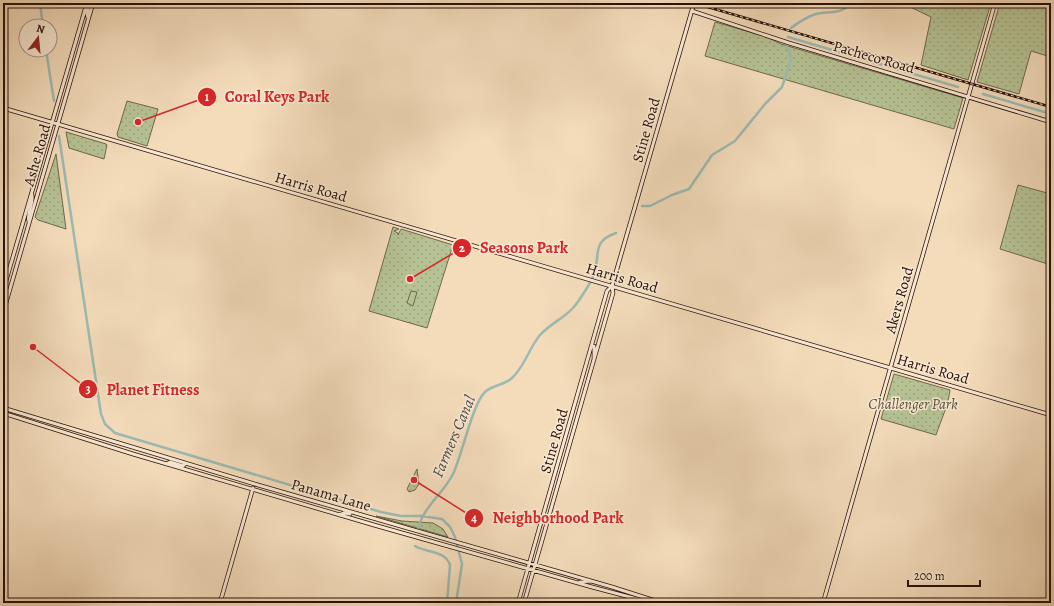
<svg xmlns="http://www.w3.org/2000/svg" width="1054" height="606" font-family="Alegreya,serif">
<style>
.green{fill:url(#green-dots);stroke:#6e694c}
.pitch{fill:#b6c294;stroke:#6e694c}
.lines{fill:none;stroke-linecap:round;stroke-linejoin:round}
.canal{stroke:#9cbbb3;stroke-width:2.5}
.secondary-casing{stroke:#271005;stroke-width:4.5}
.secondary{stroke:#f8e8d3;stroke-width:3}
.rail-casing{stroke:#271005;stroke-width:2.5}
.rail{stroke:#f8e8d3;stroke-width:1;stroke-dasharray:3;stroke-linecap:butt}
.labels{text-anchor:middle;stroke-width:3;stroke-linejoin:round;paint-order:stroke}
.street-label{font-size:15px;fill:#271005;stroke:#f8e8d3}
.park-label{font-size:15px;font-style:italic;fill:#594e37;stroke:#f8e8d3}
.water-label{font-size:16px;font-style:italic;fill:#504c42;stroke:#f8e8d3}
.leader{fill:none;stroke:#d62828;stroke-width:1.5}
.callout-dot{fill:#d62828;stroke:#f8e8d3;stroke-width:1.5}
.mark-label{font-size:12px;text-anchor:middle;font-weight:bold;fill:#fff}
.callout-label{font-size:16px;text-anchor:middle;font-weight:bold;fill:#d62828;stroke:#f8e8d3;stroke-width:3;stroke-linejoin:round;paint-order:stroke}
</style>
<defs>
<pattern id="green-dots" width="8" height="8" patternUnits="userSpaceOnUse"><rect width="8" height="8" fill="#b6c294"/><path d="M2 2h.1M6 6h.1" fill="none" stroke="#9ca67e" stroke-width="1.8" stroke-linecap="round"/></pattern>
</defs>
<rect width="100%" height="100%" fill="#f4dcbb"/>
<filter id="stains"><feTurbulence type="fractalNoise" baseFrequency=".005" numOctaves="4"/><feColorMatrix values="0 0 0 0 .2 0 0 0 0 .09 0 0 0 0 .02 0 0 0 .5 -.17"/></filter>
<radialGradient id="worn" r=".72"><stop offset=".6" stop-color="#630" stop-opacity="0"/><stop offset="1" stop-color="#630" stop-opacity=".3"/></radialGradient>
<path class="green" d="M902,3h89l-23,77 -47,-15 10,-48z
M1000,3h51v54l-20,-6 -12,43 -42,-12z
M715,22l52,15 14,7 182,54 -9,31 -249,-73z
M127,101l31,8 -11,37 -29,-9 -1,-3z
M66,132l40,12 1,1 -3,14 -35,-11z
M56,154l10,75 -28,-9 -3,-3z
M1018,185l33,9v71l-51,-16z
M393,227l6,2 -5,2 4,2v2l3,-6 52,16 -26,83 -58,-17z
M894,374l56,16c-2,16 -9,30 -14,45l-55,-16z
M417,469l2,15 -4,6 -6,2 -2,-3z
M376,516l26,5 31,2 10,6 5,8z"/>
<path class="pitch" d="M411,291l6,1 -4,14 -6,-3z"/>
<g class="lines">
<path class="canal" d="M40,3l3,23
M791,28c8,-6 15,-11 25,-14 12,-3 26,1 34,-11
M788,37l170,50
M46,50l8,51
M983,94l68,20
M59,136l42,278 4,10 10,9 266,79 20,4h21l20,3 8,8 5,10 7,27 -6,39
M642,206h8l22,-11 17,-6 23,-34 23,-14 30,-37 17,-17 9,-27 -4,-14
M418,529c5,-22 25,-35 35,-55 9,-19 20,-71 32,-82 7,-7 20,-7 27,-14 13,-12 17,-30 28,-43 10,-11 24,-17 33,-27 6,-7 18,-25 21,-34 7,-21 -3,-32 22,-41
M415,546c11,7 30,4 35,19l-3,38"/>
<defs>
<path id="secondary" d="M692,11l97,32 262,79
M88,18l-1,-4 2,-11
M3,108l1048,307
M29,222c-3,-9 5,-18 3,-27
M3,291l84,-288
M3,313l90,-310
M594,360v-14
M3,408l255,77 354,102 50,16
M3,413l130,41 241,71 218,62 49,13 11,1
M166,464l4,-2 13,4 2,-2
M339,515l5,-2 6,1
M580,582l11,-1
M220,603l33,-115
M518,603l89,-312 5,-5
M524,603l89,-310 -1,-7 82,-283
M823,603l172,-600"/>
</defs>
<use href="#secondary" class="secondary-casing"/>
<use href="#secondary" class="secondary"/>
<defs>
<path id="rail" d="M694,3l357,104"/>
</defs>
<use href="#rail" class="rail-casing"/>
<use href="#rail" class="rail"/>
</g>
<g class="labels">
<g class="street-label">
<text transform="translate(874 57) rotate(16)" y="5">Pacheco Road</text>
<text transform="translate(646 130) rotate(-74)" y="5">Stine Road</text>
<text transform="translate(37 155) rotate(-74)" y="5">Ashe Road</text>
<text transform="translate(311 187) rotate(16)" y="5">Harris Road</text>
<text transform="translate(622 278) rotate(16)" y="5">Harris Road</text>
<text transform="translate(899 300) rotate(-74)" y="5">Akers Road</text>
<text transform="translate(933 369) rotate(16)" y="5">Harris Road</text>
<text transform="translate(554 441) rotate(-74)" y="5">Stine Road</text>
<text transform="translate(331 495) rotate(16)" y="5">Panama Lane</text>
</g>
<g class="park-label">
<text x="913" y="409">Challenger Park</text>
</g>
<g class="water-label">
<text transform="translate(453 436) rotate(-67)" y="6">Farmers Canal</text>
</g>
</g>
<path class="leader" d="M138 122L207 97M410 279L462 248M33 347L88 389M414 480L474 518"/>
<g class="callout-dot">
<circle cx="138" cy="122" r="4"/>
<circle cx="410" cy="279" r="4"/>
<circle cx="33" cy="347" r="4"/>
<circle cx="414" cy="480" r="4"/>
<circle cx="207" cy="97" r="10"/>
<circle cx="462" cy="248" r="10"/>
<circle cx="88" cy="389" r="10"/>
<circle cx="474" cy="518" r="10"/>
</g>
<g class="mark-label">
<text x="207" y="101">1</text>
<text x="462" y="252">2</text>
<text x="88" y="393">3</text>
<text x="474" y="522">4</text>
</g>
<g class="callout-label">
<text x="277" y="102">Coral Keys Park</text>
<text x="524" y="253">Seasons Park</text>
<text x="153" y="395">Planet Fitness</text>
<text x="558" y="523">Neighborhood Park</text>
</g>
<rect width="1054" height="606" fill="none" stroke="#f4dcbb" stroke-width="16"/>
<rect x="4" y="4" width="1046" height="598" fill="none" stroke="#271005" stroke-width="2"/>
<rect x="8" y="8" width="1038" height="590" fill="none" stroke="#271005"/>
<g transform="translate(38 38) rotate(16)"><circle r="19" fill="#f8e8d3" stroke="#a49281"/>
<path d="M0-3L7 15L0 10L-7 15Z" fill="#8f2418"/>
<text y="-6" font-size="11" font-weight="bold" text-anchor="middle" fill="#271005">N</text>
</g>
<path d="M908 580v6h72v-6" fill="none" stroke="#271005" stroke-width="2"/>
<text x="914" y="580" font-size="12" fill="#271005" stroke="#f8e8d3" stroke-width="3" paint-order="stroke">200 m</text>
<rect width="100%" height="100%" filter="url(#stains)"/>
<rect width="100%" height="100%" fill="url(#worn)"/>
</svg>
